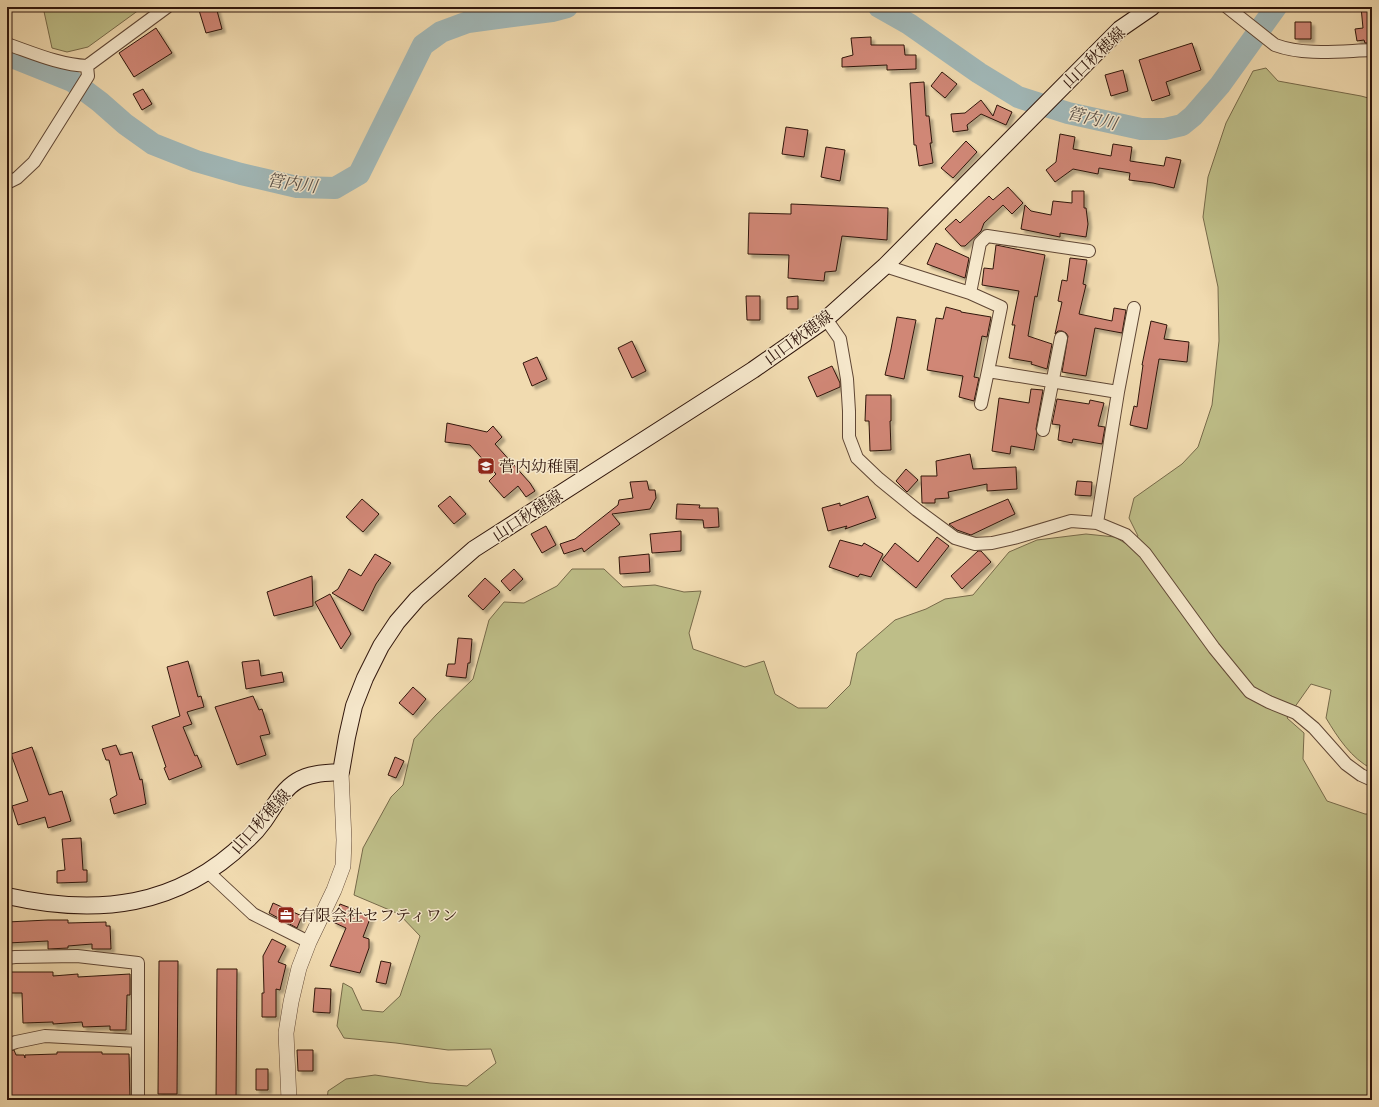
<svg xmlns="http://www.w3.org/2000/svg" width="1379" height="1107" font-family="Alegreya,'Noto Serif JP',serif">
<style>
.green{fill:#bebe88;stroke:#776a4a}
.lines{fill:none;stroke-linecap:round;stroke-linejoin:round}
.river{stroke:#a1b8b8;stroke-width:22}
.building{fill:#d08776;stroke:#30160c;filter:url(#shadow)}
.minor-casing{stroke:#604735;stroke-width:14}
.tertiary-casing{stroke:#604735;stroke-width:16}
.secondary-casing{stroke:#30160c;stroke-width:18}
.minor{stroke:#f6e8cc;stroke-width:12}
.tertiary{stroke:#f6e8cc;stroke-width:15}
.secondary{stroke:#f6e8cc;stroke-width:16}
.labels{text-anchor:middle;stroke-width:3;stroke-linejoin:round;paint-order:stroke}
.street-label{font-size:16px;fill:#30160c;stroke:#f6e8cc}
.poi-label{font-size:16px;fill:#30160c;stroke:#f6e8cc;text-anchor:start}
.water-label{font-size:17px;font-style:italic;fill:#584f48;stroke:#f6e8cc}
</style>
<defs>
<filter id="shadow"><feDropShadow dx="3.5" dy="3.5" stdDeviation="1" flood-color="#0004"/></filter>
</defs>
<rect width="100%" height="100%" fill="#f1dbb0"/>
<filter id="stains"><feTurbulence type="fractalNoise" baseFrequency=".005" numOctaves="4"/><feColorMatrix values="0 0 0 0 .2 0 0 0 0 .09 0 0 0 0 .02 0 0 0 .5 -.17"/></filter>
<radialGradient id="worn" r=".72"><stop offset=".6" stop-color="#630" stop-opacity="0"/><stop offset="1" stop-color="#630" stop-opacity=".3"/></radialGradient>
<path class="green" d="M43,7h100l-55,40 -21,5 -15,-4z
M1266,68l12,13 83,15 11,3v670c-21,-11 -34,-31 -46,-51l5,-28 -20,-6 -24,34 17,15 -1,26 24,42 38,13h7v286h-1045l1,-9 18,-12 29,-4 55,8 37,3 29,-23 -5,-14 -43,1 -52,-7 -52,-5 -7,-12 6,-43 9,5 10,22 21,2 17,-16 20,-60 -21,-22 -45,-19 9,-47 28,-51 12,-12 11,-46 22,-24 37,-36 16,-59 15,-18 20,1 33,-17 15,-17h32l19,18 32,-2 29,7 17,-1 -12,42 4,16 52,18 19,-6 11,33 23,14h29l23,-23 7,-32 38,-33 31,-11 19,-10 28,-4 36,-43 28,-12 49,-6 29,3 13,8 10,-9 -9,-18 5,-20 48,-34 16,-17 14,-42 7,-64 -1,-54 -15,-70 5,-40 18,-54 27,-52z"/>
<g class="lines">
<path class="river" d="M879,7l30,17 70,49 39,24 50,16 73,16h24l17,-4 11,-9 27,-31 56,-78
M7,55l65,26 28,21 25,22 28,20 43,17 45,13 56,13 38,1 24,-14 64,-129 18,-13 27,-10 84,-11 15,-4"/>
</g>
<path class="building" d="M198,7h18l6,22 -16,4z
M1361,7h11v36h-7l-1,-3 -7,1 -2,-12 8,-1z
M1295,22h16v17h-16z
M156,28l16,25 -38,24 -15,-24z
M871,37v8h33l1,10h11v14l-29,1v-5l-45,2v-9l11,-3 -2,-17z
M1192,43l9,27 -35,12 4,13 -18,6 -13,-41z
M1123,70l5,21 -17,5 -6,-21z
M942,72l15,12 -12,14 -14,-12z
M924,82l2,34h3l3,27h-2l3,20 -14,3 -3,-21h-2l-4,-62z
M143,89l9,15 -10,6 -9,-16z
M981,100l12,16 4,-11 15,7 -6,13 -25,-11 -14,11 1,5 -15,2 -2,-18 14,-1z
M786,127l22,3 -4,27 -22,-3z
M1060,134l15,3 -2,12 38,7 2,-12 19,3 -2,14 34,5 2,-9 15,3 -7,28 -21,-5 -24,-3 1,-7 -31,-5 -1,6 -25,-5 -18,13 -9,-12 10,-8z
M966,141l11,11 -24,26 -12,-10z
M826,147l19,3 -5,31 -19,-4z
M1008,187l15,16 -11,11 -9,-9 -19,18 -3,8 -16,15h-4l-16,-17 11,-10 4,4 29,-27 4,4z
M1072,191h12v17h2l2,16 -2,13 -26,-4v4l-39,-8 4,-24 6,6 20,4 2,-14 19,2z
M791,204l97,4 -1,32 -45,-4 -6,35 -11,1 -1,9 -36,-3 1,-23 -41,-1 1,-41 42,1z
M936,243l33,15 -4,20 -38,-14z
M996,245l49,10 -8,42 -2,-1 -7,40 24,8 -5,25 -16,-5 1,-2 -23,-4 6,-33h-3l7,-34 -37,-6 2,-17 9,1z
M1070,258l17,2 -4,24 3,1 -7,29 33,7 2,-13 12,2 -4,23 -27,-5 -9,48 -24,-4 6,-36 -2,-3 -4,-2h-4l-3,3 7,-32 -4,-1 4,-21 5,1z
M746,296h14v24h-13z
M798,296v13h-11v-12z
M946,307l15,4v1l30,5 -4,20 -5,-1 -8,41 5,1 -5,23 -15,-4 4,-21 -36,-6 9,-52 7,1z
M897,317l19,3 -12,59 -19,-4 6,-26z
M1151,321l16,4 -3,14 25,3 -2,20 -28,-3 -12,70 -17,-4 4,-19 3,1 6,-42h-1z
M632,341l14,30 -14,7 -14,-30z
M537,357l10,22 -15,7 -9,-23z
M832,366l8,17v4l-23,10 -9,-20z
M1031,389l12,1 -7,39 1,4 -3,17 -23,-4 -1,8 -18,-3 7,-53 30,5z
M866,395h25v26h-1l1,29 -21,1 -1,-30h-4z
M1057,399l32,5 1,-4 14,3 -6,23 7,1 -3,17 -29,-5 -1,4 -14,-3 2,-15 -8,-1z
M447,423l40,9 6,-6 9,11 -7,7 35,39 5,8 -9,6 -8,-11 -14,12 -15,-17 7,-7 -26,-29 -25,-3z
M970,454l3,15 43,-2 1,22 -30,2v-7l-39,8 1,6 -14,1v4h-13l-1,-27h16l-1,-15z
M906,469l12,11 -11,12 -11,-11z
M647,481l2,9h6l1,8 -6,11 -38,5 8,10 -36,28 -2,-4 -18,6 -4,-10 15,-5 43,-34 1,-5 14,-2 -3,-16z
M1077,481l15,1 -1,14 -16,-1z
M450,496l16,18 -12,10 -16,-18z
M868,496l8,22 -31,11 2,-3 -19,5 -6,-23 18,-5v3z
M362,499l17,15 -16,18 -17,-15z
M1008,499l7,15 -44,21 -14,-5 -8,-6z
M677,504l23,1 -1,3h19l1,19 -15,1 -1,-8 -27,-1z
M546,526l10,19 -14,8 -11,-19z
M681,531v20l-29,2 -2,-19z
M937,537l12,9 -33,42 -34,-28 13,-17 23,19z
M840,540l22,6 2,-3 19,11 -12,23 -11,-3 -2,3 -29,-10z
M978,551h3l10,11 -29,27 -11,-13z
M375,554l16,9 -15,21 -13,27 -31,-18 6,-4 11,-20 12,7z
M649,554l1,18 -30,2 -1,-17z
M514,569l9,10 -13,12 -9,-10z
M312,576l1,30 -39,10 -7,-24z
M485,578l15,14 -17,18 -15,-14z
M330,594l21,40 -10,15 -26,-47z
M458,638l14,1 -2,24h-2l-2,15 -20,-2 2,-12h7z
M259,660l2,16 21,-4 2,10 -38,7 -4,-27z
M188,661l10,36 3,-1 3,11 -17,5 5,12 -9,3 12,29 2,-1 5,12 -33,13 -5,-12 2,-1 -14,-41 28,-10 -13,-49z
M413,687l13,12 -13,16 -14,-12z
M253,696l6,14 3,-1 8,25 -10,2 6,19 -29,10 -22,-58z
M116,745l4,10 12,-3 8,28 2,-1 4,25 -32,10 -4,-15 7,-4 -8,-35h-3l-4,-11z
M32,747l17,48 13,-4 9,30 -23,7 -3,-11 -27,8 -6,-19 16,-5 -17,-47z
M395,757l9,4 -8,17 -8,-3z
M81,838l2,32h4v12l-30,1v-12l8,-1 -3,-31z
M273,903l29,13 -5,12 -28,-15z
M340,904l31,12 -8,21 6,2v9l-9,25 -30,-7 16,-38 -13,-6z
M48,920h20v3l38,-1v4h4l1,23h-19v-5l-24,2v2l-20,1v-8l-41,2v-21z
M272,939l14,7 -8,16 8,3 -6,25 -4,-1v28h-14v-24h2l-1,-37z
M159,961h19l-1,133h-19z
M381,961l10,2 -5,21 -10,-2z
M217,969h20l-1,131h-20z
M11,972h42v4l25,-2v3l52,-3v21h-3l-1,35h-16v-4l-27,1 -1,-5 -29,2v-2l-30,1 -1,-30h-12z
M315,988l16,1 -1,24 -17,-1z
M14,1050l2,5h8l1,3v-3l32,-1v-2h45v2h27l1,46h-123v-48z
M297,1050h16v21h-15z
M256,1069h12v21h-12z"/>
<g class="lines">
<defs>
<path id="minor" d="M1227,7l48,38c30,11 65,6 97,5
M7,44c26,9 53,21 80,22l80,-59
M7,183l10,-5 17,-16 54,-86 -1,-10
M885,266l85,27 31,14 -13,64 130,21 -21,131
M970,293l10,-50 7,-7 102,15
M826,319l14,20 7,40 2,32v26l8,21 22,21 38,31 38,28 20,6 17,-1 22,-5 57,-17 26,2 29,12 19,18 69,95 36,44 19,10 27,11 18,15 32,36 15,11 11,5
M1118,392l16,-84
M981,404l7,-33
M1043,430l18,-92
M208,872l45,42 56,28
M7,958l8,-1 62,-1 61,7v137
M7,1045l9,-3 29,-6 93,5"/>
<path id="tertiary" d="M289,1100l-3,-67 5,-31 8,-34 10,-26 25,-52 9,-24 1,-26 -3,-68"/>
<path id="secondary" d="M7,896c90,20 170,12 239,-55 7,-6 13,-13 18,-20 10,-14 18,-31 33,-40 13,-8 29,-8 44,-9l6,-35 7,-31 11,-28 16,-32 16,-24 20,-23 57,-50 279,-179 73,-51 59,-53 235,-237 32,-22"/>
</defs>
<use href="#minor" class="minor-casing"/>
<use href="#tertiary" class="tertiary-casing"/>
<use href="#secondary" class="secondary-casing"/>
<use href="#minor" class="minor"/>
<use href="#tertiary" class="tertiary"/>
<use href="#secondary" class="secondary"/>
</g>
<defs>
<symbol id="school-square" viewBox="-11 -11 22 22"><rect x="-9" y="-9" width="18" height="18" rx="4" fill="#8f2418" stroke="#f6e8cc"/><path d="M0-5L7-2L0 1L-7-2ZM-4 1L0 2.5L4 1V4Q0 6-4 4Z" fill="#fff"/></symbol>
<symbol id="office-square" viewBox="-11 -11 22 22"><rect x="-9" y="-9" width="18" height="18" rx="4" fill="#8f2418" stroke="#f6e8cc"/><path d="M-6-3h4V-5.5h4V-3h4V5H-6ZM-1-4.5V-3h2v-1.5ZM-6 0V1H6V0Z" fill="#fff"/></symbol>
</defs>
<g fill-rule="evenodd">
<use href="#school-square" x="476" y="456" width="20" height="20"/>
<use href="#office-square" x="276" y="905" width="20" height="20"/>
</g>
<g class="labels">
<g class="street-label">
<text transform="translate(1093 57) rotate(-44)" y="6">山口秋穂線</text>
<text transform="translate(798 337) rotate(-36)" y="6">山口秋穂線</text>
<text transform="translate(527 515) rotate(-33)" y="6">山口秋穂線</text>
<text transform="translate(260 821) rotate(-48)" y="6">山口秋穂線</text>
</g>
<g class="poi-label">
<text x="499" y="472">菅内幼稚園</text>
<text x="299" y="921">有限会社セフティワン</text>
</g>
<g class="water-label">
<text transform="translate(1092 118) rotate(13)" y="6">管内川</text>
<text transform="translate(292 183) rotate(8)" y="6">管内川</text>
</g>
</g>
<rect width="1379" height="1107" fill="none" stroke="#f1dbb0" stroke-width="24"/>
<rect x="8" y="8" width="1363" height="1091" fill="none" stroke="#30160c" stroke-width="2"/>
<rect x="12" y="12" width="1355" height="1083" fill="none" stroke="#30160c"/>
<rect width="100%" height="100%" filter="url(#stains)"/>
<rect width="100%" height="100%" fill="url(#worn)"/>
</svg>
